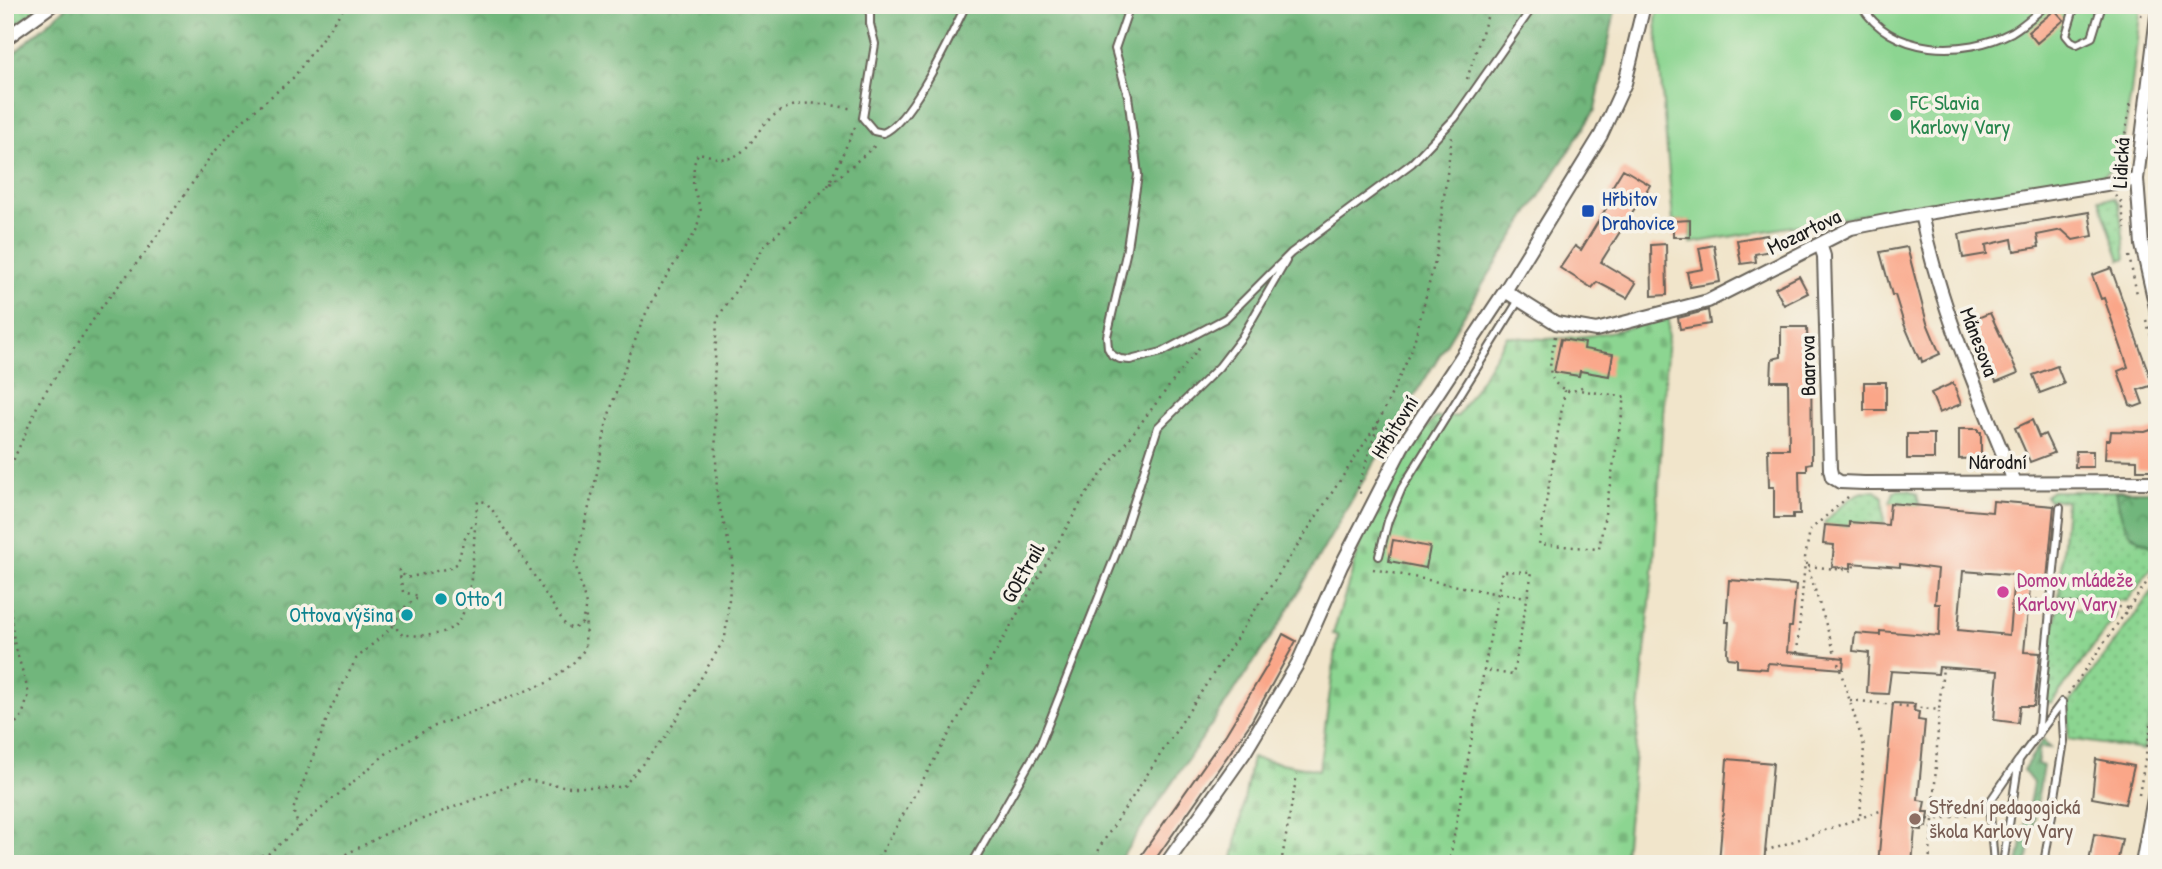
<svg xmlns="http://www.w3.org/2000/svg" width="2162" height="869" font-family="'Patrick Hand',sans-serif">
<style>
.grass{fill:url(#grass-dots);stroke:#547856;stroke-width:2}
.forest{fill:url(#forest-crowns);stroke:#46694c;stroke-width:2}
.cemetery{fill:url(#cemetery-stones);stroke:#547856;stroke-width:2}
.pitch{fill:#8cd591;stroke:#547856;stroke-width:2}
.building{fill:#faa688;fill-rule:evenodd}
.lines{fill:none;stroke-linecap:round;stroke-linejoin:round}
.service-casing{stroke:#676259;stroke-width:10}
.minor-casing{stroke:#676259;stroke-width:16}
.path{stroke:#676259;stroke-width:2.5;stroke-dasharray:2 5;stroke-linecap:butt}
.service{stroke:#fff;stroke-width:6}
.minor{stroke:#fff;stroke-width:12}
.leisure-dot{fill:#2e9e5b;stroke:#f7f3e8;stroke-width:2.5}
.transit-dot{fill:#1a4fb4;stroke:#f7f3e8;stroke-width:2.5}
.hotel-dot{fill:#d1479c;stroke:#f7f3e8;stroke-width:2.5}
.culture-dot{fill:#0f9aa8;stroke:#f7f3e8;stroke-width:2.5}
.education-dot{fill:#8d6e63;stroke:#f7f3e8;stroke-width:2.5}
.labels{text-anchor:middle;stroke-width:7;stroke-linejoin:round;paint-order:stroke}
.leisure-label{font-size:21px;fill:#27864d;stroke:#f7f3e8;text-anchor:start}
.street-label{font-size:21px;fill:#1c1c1c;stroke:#f7f3e8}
.transit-label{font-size:21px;fill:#164399;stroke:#f7f3e8;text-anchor:start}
.hotel-label{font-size:21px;fill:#b23c85;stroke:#f7f3e8;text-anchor:start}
.culture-label{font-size:21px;fill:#0d838f;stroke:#f7f3e8;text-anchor:start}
.education-label{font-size:21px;fill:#785e54;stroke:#f7f3e8;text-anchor:start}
</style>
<defs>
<pattern id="grass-dots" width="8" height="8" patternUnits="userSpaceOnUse" patternTransform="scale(1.75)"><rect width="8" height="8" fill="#8cd591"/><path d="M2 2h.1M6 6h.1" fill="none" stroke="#78b67c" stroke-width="1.8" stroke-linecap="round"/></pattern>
<pattern id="forest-crowns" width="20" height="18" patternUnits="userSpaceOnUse" patternTransform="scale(1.75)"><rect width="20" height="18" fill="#71b67b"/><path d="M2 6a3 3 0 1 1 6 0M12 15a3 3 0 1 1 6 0" fill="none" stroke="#5c9364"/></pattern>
<pattern id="cemetery-stones" width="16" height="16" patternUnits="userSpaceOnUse" patternTransform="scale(1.75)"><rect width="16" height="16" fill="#8cd591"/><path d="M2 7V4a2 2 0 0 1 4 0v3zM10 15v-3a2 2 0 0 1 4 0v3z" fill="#78b67c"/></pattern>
</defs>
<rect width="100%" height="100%" fill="#f7f3e8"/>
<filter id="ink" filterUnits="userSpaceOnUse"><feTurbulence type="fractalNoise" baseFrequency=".0143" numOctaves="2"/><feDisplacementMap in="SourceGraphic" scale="14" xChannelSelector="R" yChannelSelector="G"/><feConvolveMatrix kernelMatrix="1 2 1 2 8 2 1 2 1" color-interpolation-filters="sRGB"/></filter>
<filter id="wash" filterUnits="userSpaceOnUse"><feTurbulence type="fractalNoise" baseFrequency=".00686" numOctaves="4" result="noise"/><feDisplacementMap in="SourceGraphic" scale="28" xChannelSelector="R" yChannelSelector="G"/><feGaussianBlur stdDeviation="1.57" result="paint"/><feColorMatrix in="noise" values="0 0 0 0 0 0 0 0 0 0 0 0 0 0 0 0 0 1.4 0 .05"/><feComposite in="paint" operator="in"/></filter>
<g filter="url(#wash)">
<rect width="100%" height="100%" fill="#f1e5cb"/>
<path class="grass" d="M5,5h39l-39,27z
M2114,198l5,6 7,54 -6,2 -21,-61z
M1875,490l8,7 1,28 -34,-3 -3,5 -22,-2 -1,-2c15,-15 28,-32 51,-33z
M1898,490h11l8,4 3,12 -30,-3 4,-11z
M2052,491h105v70l-30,40 -68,-5 7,-95 -14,-2 -2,2 -5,-5z
M2157,585v93l-13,72 -76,-11 1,-35z
M2058,607l57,6 1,3 -64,86 -4,1 -2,-2 7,-79h3z"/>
<path class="forest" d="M69,5h1547l-21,105 -114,177 -124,204 -74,128 -166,245h-1112v-803z
M2116,491h41v57c-33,-10 -35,-25 -41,-57z
M2043,739l7,9 -10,-1 -3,17 6,2 -16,98h-9l15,-81 -10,-13z"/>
<path class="cemetery" d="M1669,318l-15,244 -30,302h-392l20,-106 67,12 19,-135 -5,-1 30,-98 46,-87 26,-31 23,-2 49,-80c58,9 106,-4 162,-18z"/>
<path class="pitch" d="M1658,5h483l-10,88 -11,69 -16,13 -413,68 -1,-22h-17l-17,-200z"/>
<g id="blocks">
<path class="building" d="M2055,10l9,10 -27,23 -9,-11z
M1623,169l27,16 -3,5 2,11 -11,3 -3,4 -34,54 35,21 -9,15 -30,-16 -5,6 -32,-20 15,-22 6,4 33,-55 -5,-3z
M2089,212l4,24 -20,4 -11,-10 -25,5 2,12 -25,4 -2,-12 -26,6 1,9 -24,4 -4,-24z
M1690,220v17h-17v-16z
M1767,235l3,16 -15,3 1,8 -15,2 -4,-24z
M1666,244l1,51 -15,1 -1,-51z
M1714,245l6,37 -30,5 -3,-15 16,-3 -4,-21z
M1907,247l20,76 13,31 -18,8 -1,-4 -2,1 -15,-35 -9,-29h-3l-12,-43z
M2111,268l42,117 -15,5 5,14 -8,3 -5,-2 -12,-34 10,-4 -24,-69 -3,1 -9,-24z
M1799,276l9,17 -24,12 -9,-17z
M1708,310l2,14 -30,5 -2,-11z
M1990,313l28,60 -22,9 -26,-61z
M1781,327h26l1,32h3l1,104 -5,1v7h-8l1,43h-7v4h-19v-31h-5l-1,-38h21l-1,-68h-17l1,-22 9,-2z
M1561,339l24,4 -1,6 29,5 -4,22 -29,-5 -1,5 -25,-4z
M2057,366l7,18 -24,9 -7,-18z
M1864,382h22v28h-22z
M1953,383l8,21 -22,9 -8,-20z
M2032,420l7,17 6,-3 9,19 -24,9 -15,-34z
M2157,428v27l-6,2v13h-14v-10l-32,-1 1,-19h4l1,-9 34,1z
M1959,429h19v3h3v26l-22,1z
M1907,434h27v25h-27z
M2076,451h17v16h-18z
M1993,501l61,5 -7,73h-16l-2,20 -5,53 16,1 -6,53h-14l-2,17 -24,-3 4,-49 -59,-4 -1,7 -47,-3 -3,23 -21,-1 2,-40 -16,-2 2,-18 25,2v-4l59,5 1,-32h-5l3,-35 -38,-5v3l-49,-4v5l-19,-1 2,-22 -11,-1 2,-19 24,2v-5l39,3 2,-22 102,9zM1963,571l51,4 -5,60 -51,-5z
M1393,540l37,7 -4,21 -37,-7z
M1729,580l67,5 -4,42h-3l-2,25 57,6 -1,11 -75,-6 -1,6 -30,-2v-8l-9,-1 -1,-6 2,-30h-3z
M1283,634l13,7 -46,83 -98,140h-17l91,-130 41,-68z
M1893,703l22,1 -1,7 5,1 -1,8 7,1 -7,79 7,1 -2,11h6l-2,15 -5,-1v4l-7,-1 -3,35h-34z
M1727,759l46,4 -9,101h-45z
M2096,759l38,7 -9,38 -33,-6z
M2094,834l28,5 -5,25 -28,-2z"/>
</g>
</g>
<g filter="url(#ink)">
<use href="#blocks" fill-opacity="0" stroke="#676259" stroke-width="2"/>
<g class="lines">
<defs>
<path id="service" d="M870,5v19l5,20 -12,74 11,13 9,2c29,-11 68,-98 83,-128
M1130,5l-15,44 13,47 10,79 -12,79 -19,82 1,12 4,7 8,4 10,1 32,-8 64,-34 65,-65 121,-90 43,-45 79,-113
M1861,5c30,51 103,52 151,27 12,-7 23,-17 34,-27
M2075,5l-9,30 5,6 6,3 15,-7 10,-32
M1379,556l9,-35 14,-33 117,-188
M2038,735l22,-227
M972,864l68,-119 83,-209 35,-109 61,-60 23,-30 44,-76
M1994,864l-5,-61 29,-42
M2003,864l16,-104 43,-58
M2044,864l20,-123 -2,-39"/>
<path id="minor" d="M2157,16l-20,163 5,66 15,67
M5,39l47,-34
M1921,214c19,93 57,179 93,267
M1820,244l4,12 6,213 2,8 8,5 24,1 293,-1
M1505,291l51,32 40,7 112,-29 143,-73 70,-14 216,-35
M1166,864l79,-112 53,-89 43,-97 61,-119 103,-156 96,-156 24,-52 19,-78
M2142,864l15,-82"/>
</defs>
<use href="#service" class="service-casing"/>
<use href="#minor" class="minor-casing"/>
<path class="path" d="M65,10l7,-5
M2141,16l2,-11
M5,58l9,-7
M1467,79l24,-74
M2119,168l12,-66
M828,186l28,-61
M2115,196l6,6 4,27
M2129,256l8,38
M2146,320l11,34
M1555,336c-3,25 -15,46 16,56l15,-7
M1565,390l-26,154 60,5 26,-152 -46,-7
M5,479l35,-79 63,-95 42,-52 65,-96 29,-33 55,-47 52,-72
M1361,493l-4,-2 22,-70 33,-71 24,-93 16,-121
M1848,497l-38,33 -5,28 59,188 -4,72
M5,559l9,83 15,52 -7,22 -17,19
M1808,566l45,5 1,-7
M1373,569l125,25
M1499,593l28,4
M2029,599l13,1
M2063,602l66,6
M394,625l6,-14 19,-15 -16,-4 -4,-22 7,8 44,-10 8,-5 5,-21 11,-20
M1797,653l8,-91
M2068,694l89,-126
M1850,700l89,10 4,-43
M2139,795l18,-105
M1928,819l5,1 6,-110
M299,828l-6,-18 38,-102 25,-49 38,-34 7,9c17,3 44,3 56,-11 19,-21 15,-93 21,-122l8,1 7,9 73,115 7,3 9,-6 4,-18 -11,-42 20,-80 12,-62 11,-35 26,-69 20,-37 32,-49 5,-20 -8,-25 1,-22 4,-11c10,1 21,8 32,5 13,-4 20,-14 27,-24 27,-39 57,-32 97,-25
M1765,851l118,-41
M268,854l10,10
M220,864l48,-10 119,-101 43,-25 119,-46 23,-18 13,-15 1,-37
M327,864l64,-33 134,-51 45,7h53l43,-51 59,-98 8,-78 -16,-63 -3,-115 3,-63 49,-75 62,-58 50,-43
M875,864l209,-367 116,-151
M1093,864l8,-19 278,-424
M1281,864l16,-90
M1449,864l53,-293 30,1 -19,103 -29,-5
M1929,864l4,-44 37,-6"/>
<use href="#service" class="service"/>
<use href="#minor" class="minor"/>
</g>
</g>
<circle class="leisure-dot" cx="1896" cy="115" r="7"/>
<rect class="transit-dot" x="1581" y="204" width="14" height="14" rx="3.5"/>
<circle class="hotel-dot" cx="2003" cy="592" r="7"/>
<g class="culture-dot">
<circle cx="441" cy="599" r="7"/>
<circle cx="407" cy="615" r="7"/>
</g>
<circle class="education-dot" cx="1915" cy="819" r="7"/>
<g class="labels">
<g class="leisure-label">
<text x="1910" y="110">FC Slavia<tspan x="1910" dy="24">Karlovy Vary</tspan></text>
</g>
<g class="street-label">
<text transform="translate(2121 163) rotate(-87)" y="7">Lidická</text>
<text transform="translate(1804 232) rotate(-26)" y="7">Mozartova</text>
<text transform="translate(1979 342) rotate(69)" y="7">Mánesova</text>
<text transform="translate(1808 366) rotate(-91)" y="7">Baarova</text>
<text transform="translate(1395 427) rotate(-58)" y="7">Hřbitovní</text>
<text x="1998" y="469">Národní</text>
<text transform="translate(1023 573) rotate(-60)" y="7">GOEtrail</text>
</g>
<g class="transit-label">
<text x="1602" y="206">Hřbitov<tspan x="1602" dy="24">Drahovice</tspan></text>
</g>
<g class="hotel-label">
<text x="2017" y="587">Domov mládeže<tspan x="2017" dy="24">Karlovy Vary</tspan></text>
</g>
<g class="culture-label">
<text x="455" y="606">Otto 1</text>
<text x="393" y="622" text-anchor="end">Ottova výšina</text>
</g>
<g class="education-label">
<text x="1929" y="814">Střední pedagogická<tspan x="1929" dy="24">škola Karlovy Vary</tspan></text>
</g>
</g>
<rect width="2162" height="869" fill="none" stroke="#f7f3e8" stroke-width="28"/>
</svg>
